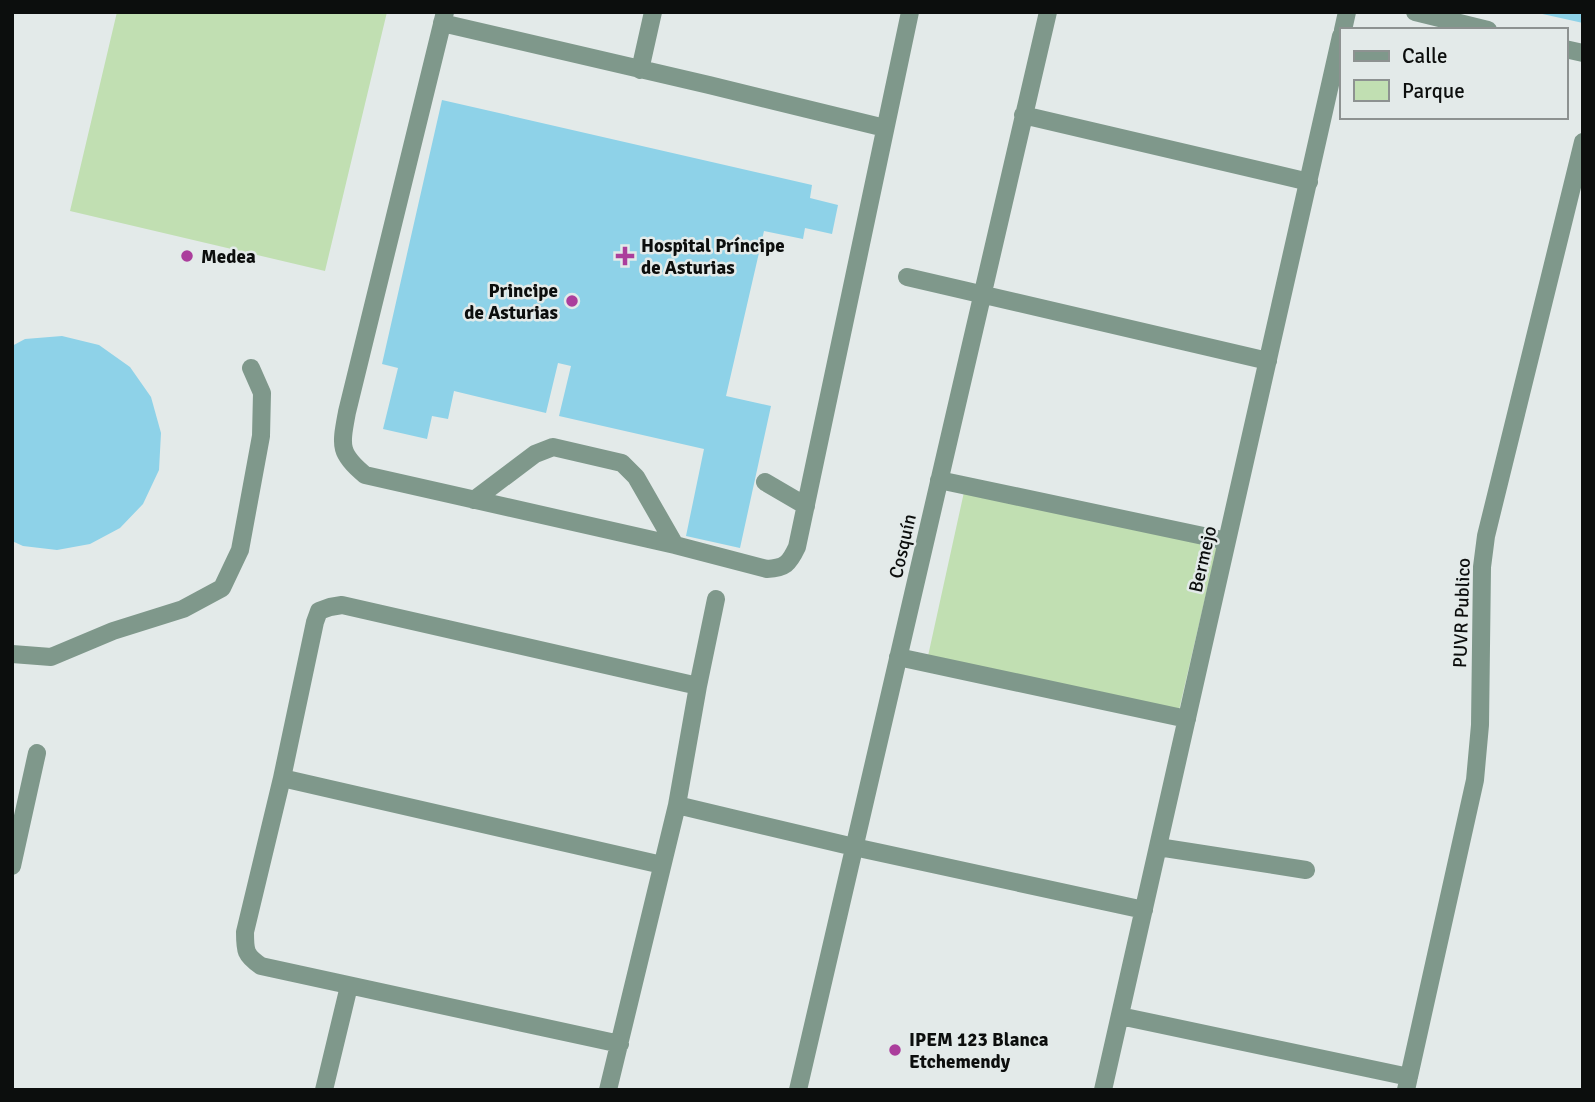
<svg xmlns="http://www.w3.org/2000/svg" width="1595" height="1102" font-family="Signika,sans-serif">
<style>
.green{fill:#c1dfb2}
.building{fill:#8ed2e8}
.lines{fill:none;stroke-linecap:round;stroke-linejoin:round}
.minor{stroke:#7f988b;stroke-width:18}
.poi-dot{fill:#ab3e9c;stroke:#e3eae9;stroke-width:2.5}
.labels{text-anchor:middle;stroke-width:5;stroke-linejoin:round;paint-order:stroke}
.poi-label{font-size:19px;font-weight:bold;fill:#0c0e0d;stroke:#e3eae9;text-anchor:start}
.street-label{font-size:19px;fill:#0c0e0d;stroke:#e3eae9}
</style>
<rect width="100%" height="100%" fill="#e3eae9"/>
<path class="green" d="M117,12h270l-62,259 -255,-60z
M964,492l253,55 -38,163 -251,-54z"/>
<path class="building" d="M1539,12h44v11l-45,-10z
M442,100l370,85 -2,13 28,7 -6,29 -27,-6 -2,11 -39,-8 -38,165 45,10 -31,142 -54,-12 18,-87 -145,-33 12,-50 -13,-3 -12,50 -92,-22 -6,28 -16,-3 -5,23 -44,-10 15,-61 -16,-4z
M62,336l37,9 31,22 21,30 10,36 -2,37 -16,34 -23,24 -30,16 -33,6 -34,-4 -11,-5v-195l13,-7z"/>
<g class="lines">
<path class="minor" d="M445,12l-98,400c-6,33 -9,41 18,63l310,70 92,24c18,-1 22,-5 30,-22l113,-535
M1415,12l73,18
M442,23l267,62 176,43
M1343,30l4,-18
M1565,49l18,4
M640,70l13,-58
M1023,115l286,67
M907,277l361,84
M939,480l288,61
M765,482l41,24
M474,500l61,-46 18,-7 69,16 14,14 39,68
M12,654l39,3 62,-26 70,-22 39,-21 18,-38 21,-114 1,-43 -11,-25
M898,657l289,62
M282,778l380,87
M677,805l177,42 290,63
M1158,847l148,23
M12,866l25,-113
M1120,1016l289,61
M620,1044l-359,-78c-16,-11 -16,-15 -16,-34l37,-154 33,-156 4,-11 11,-4 12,-2 356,81
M324,1090l25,-104
M608,1090l69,-285 21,-119 18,-87
M798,1090l250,-1078
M1103,1090l238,-1054
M1406,1090l69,-310 5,-55 2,-158 4,-31 97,-394"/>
</g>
<g class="poi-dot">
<circle cx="187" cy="256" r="7"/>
<path d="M621.5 245.5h7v7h7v7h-7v7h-7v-7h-7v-7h7z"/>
<circle cx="572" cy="301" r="7"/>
<circle cx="895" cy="1050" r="7"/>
</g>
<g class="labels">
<g class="poi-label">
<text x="641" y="252">Hospital Príncipe<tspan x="641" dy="22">de Asturias</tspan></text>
<text x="201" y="263">Medea</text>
<text x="558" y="297" text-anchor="end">Principe<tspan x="558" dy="22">de Asturias</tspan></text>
<text x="909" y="1046">IPEM 123 Blanca<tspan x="909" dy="22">Etchemendy</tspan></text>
</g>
<g class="street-label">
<text transform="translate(902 546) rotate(-77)" y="7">Cosquín</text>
<text transform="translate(1202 559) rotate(-77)" y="7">Bermejo</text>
<text transform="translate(1461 613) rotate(-88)" y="7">PUVR Publico</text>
</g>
</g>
<rect width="1595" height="1102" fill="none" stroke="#0c0e0d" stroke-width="28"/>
<rect x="1340" y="28" width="228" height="91" fill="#e3eae9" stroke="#8d9291" stroke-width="2"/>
<rect x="1354" y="51" width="35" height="10" fill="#7f988b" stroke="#8d9291" stroke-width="2"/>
<text x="1402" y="63" font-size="21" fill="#0c0e0d">Calle</text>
<rect x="1354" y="80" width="35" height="21" fill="#c1dfb2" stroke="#8d9291" stroke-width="2"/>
<text x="1402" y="98" font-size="21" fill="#0c0e0d">Parque</text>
</svg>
